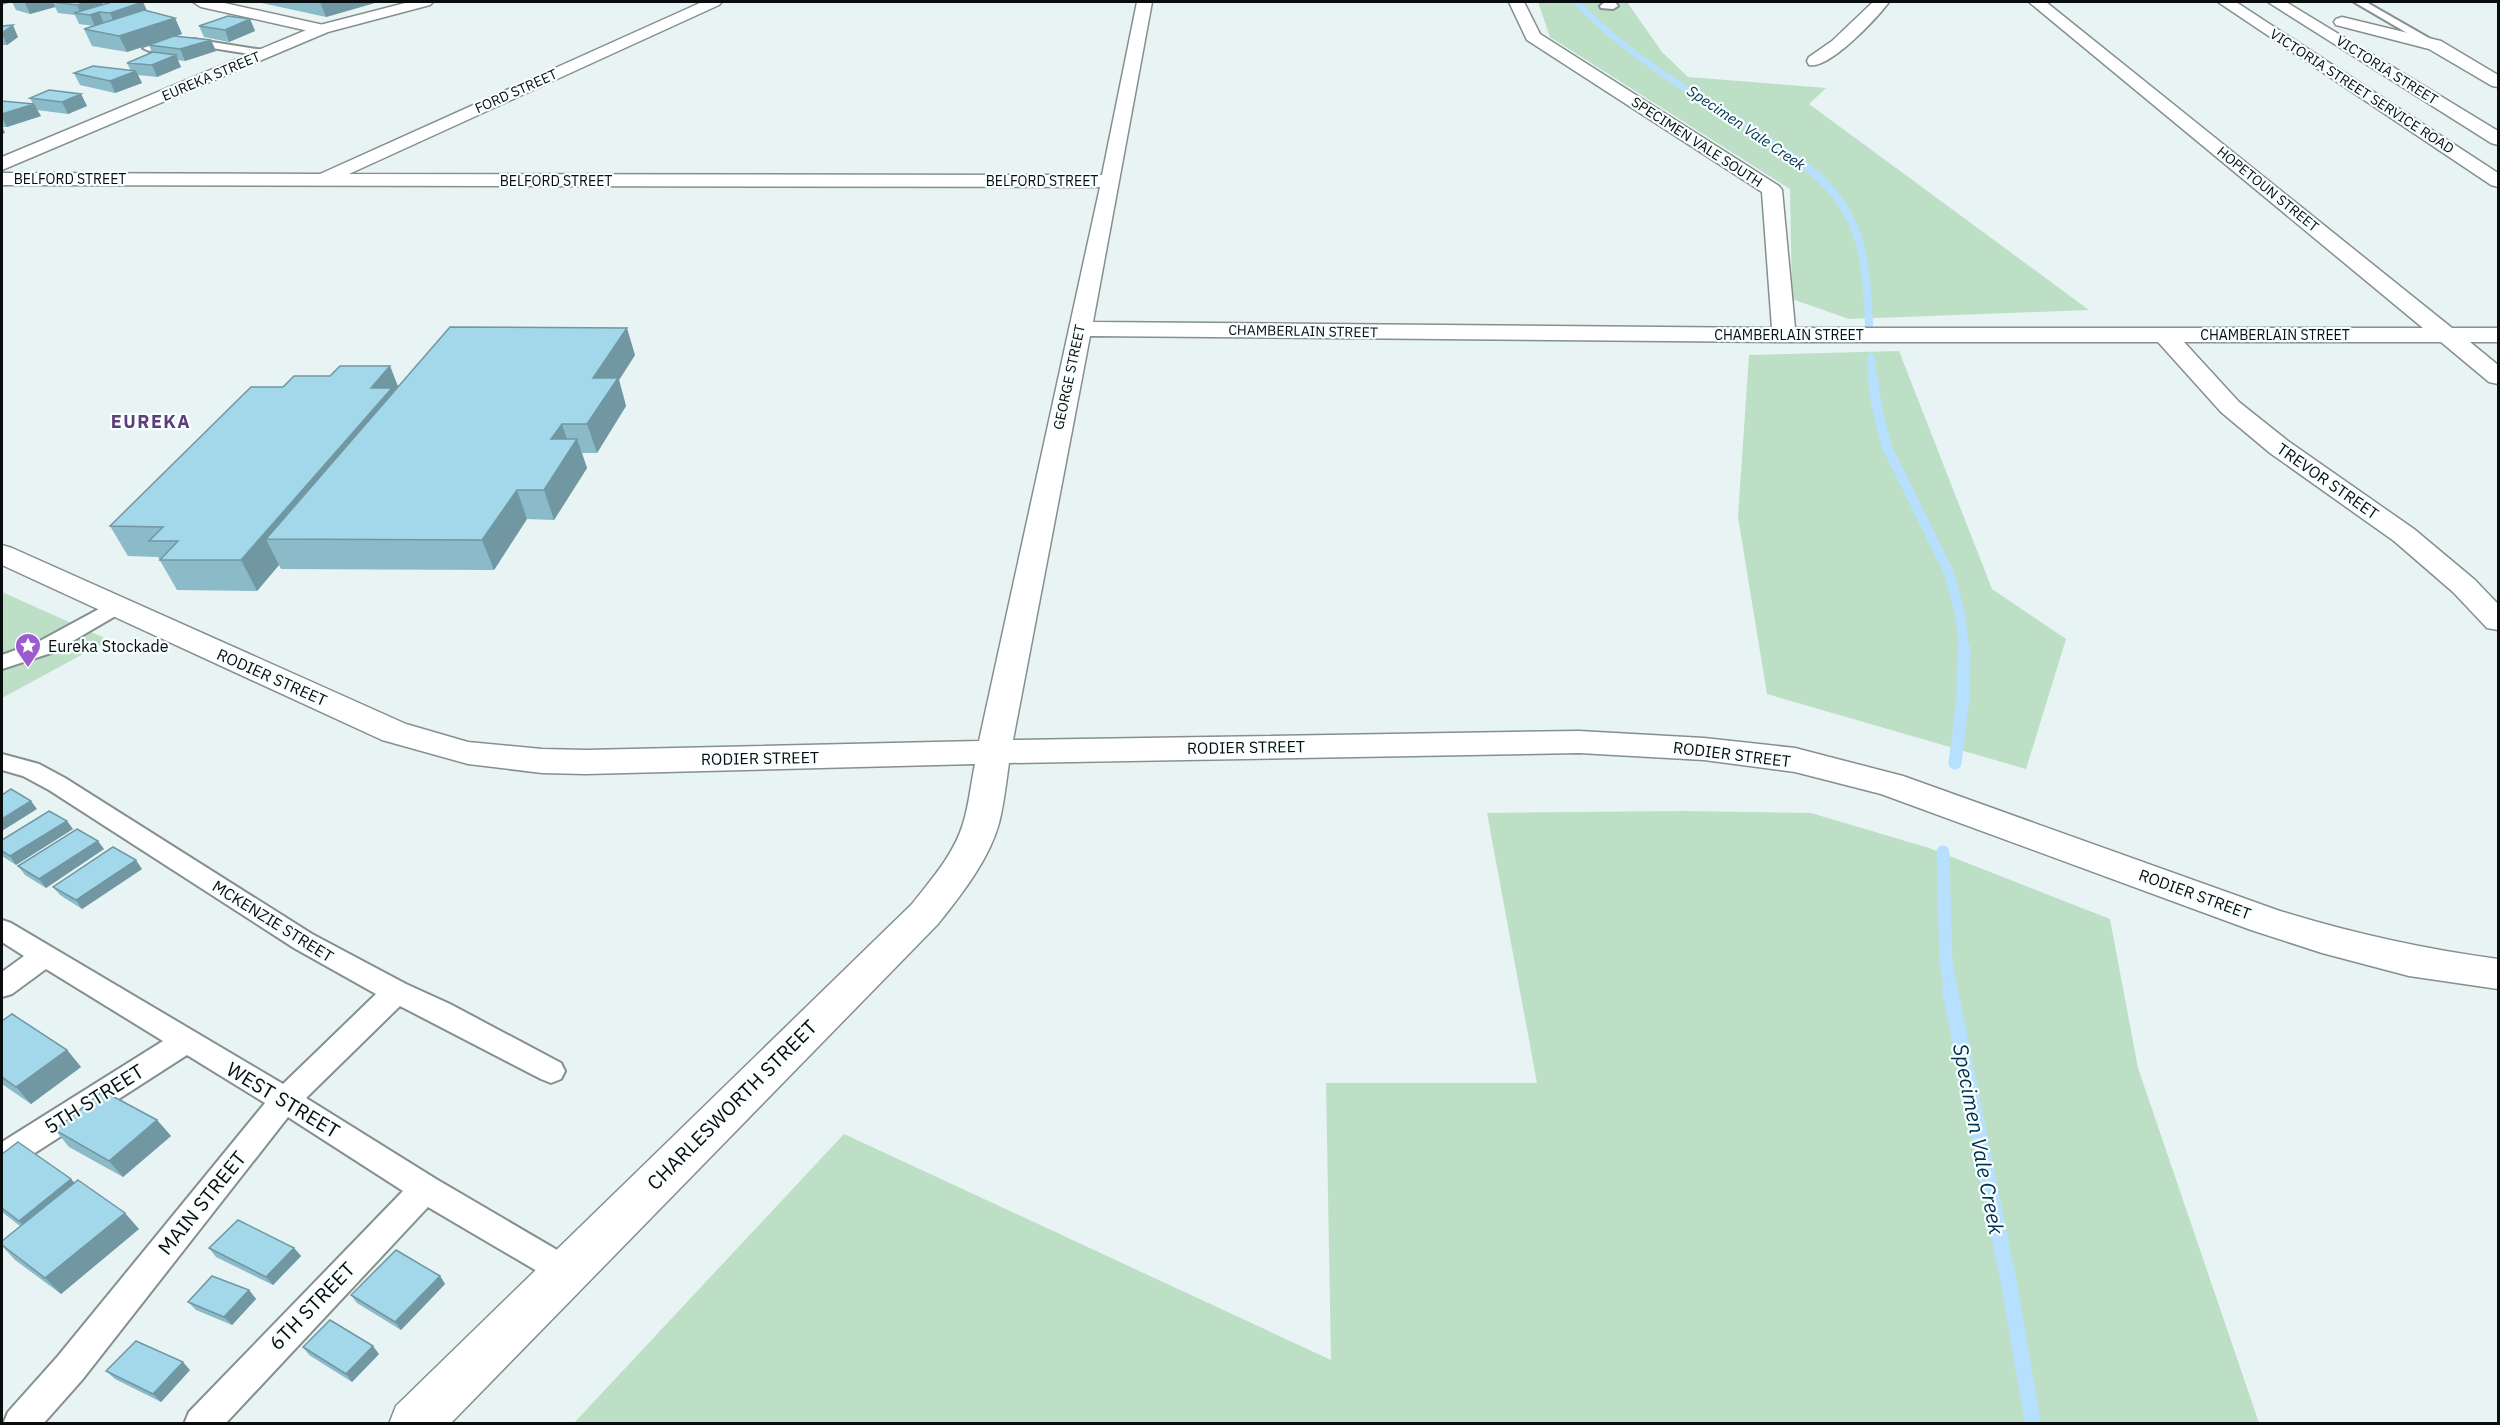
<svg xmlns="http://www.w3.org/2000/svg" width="2500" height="1425" font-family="'IBM Plex Sans',sans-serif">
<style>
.green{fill:#bcdfc6}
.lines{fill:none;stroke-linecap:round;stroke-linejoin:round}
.stream-far4{stroke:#b7dffe;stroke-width:6}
.stream-far3{stroke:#b7dffe;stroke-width:8}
.stream-far2{stroke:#b7dffe;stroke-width:10}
.stream-far1{stroke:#b7dffe;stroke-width:13}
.stream{stroke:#b7dffe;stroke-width:16}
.service-casing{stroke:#858f8f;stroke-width:4}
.minor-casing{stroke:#858f8f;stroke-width:3}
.tertiary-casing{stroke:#858f8f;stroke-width:3}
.secondary-casing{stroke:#858f8f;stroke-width:3}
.service{fill:#fff;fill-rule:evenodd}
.minor{fill:#fff;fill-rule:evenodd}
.tertiary{fill:#fff;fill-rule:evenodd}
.secondary{fill:#fff;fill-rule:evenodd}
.wall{fill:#8bbac8}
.shaded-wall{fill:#7197a3}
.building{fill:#a2d8e9;stroke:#7197a3;stroke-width:1.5}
.labels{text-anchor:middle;stroke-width:4.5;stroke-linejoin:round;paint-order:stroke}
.far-street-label{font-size:14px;fill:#090d0d;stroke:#f8ffff}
.far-water-label{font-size:15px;font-style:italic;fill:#00304d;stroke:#f8ffff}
.street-label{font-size:16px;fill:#090d0d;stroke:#f8ffff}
.poi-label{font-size:16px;fill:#090d0d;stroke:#f8ffff;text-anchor:start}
.far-district-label{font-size:18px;font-weight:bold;letter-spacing:1.5px;fill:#5e3e79;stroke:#f8ffff}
.near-street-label{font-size:20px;fill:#090d0d;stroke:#f8ffff}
.near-water-label{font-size:21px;font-style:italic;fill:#00304d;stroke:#f8ffff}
</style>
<rect width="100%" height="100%" fill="#e8f3f3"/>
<path class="green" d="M1538,2h89l35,50 26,25 138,11 -17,16 280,206 -240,9 -57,-20 -2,-110 -240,-152z
M1899,351l93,238 74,50 -40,130 -259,-75 -29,-177 11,-162z
M2,592l107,48 -107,58z
M1683,811l128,2 118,35 181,71 28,149 121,355h-1685l270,-289 487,226 -5,-277h211l-50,-270z"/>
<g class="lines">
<path class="stream-far4" d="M1576,2c43,45 95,78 148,111 29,17 58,34 85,55"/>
<path class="stream-far3" d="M1807,167c56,44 59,92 62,158
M1871,357l2,24"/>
<path class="stream-far2" d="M1873,379l4,30 10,38 62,126 11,40 4,37"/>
<path class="stream-far1" d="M1955,763l8,-65 1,-49
M1943,852l3,111 5,29"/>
<path class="stream" d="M1950,990l59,294 24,140"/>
<defs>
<path id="service" d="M1605,2h10l3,4 -5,3 -12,-1 -1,-2z
M2354,2h12l75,43 -6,3 -4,-1z
M193,39l70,11 6,3 -6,3 -70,-11 -44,6 -6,-3 22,-7z
M117,601l7,2 3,4 -3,4 -70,41 -52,17v-14l36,-13 72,-39z
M2,754l37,10 26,14 247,156 94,50 44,20 111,59 4,8 -4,8 -10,4 -10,-4 -141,-73 -94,92 130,81 140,82 5,10 -5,10 -11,5 -11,-5 -126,-74 -203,217h-41l5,-12 214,-221 -115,-74 -206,263 -39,44h-40l5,-12 50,-56 207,-253 -78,-48 -174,112 -11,4v-29l161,-101 -117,-72 -34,25 -10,3v-25l22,-16 -22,-14v-22l9,3 272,161 93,-90 -82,-46 -245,-158 -26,-14 -21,-6z"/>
<path id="minor" d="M193,2h27l108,24 2,3 -8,5 -121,-27z
M702,2h20l-3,3 -370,169 753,1 35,-173h15l-59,320 679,6 -10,-136 -235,-152 -18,-38h15l16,32 239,152 3,4 13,138h628l-394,-326h17l406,326h46v14h-28l28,23v19l-9,-2 -48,-40h-257l55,60 49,39 126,88 61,51 23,24v26l-11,-2 -34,-36 -59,-51 -124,-88 -49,-41 -63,-70h-374l-694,-6 -77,404 566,-9 125,7 91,10 108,28 374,134c74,23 146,39 221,49v30l-89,-13 -87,-23 -71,-23 -370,-136 -86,-22 -91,-12 -125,-7 -570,10c-3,20 -5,41 -10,60 -10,37 -38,72 -61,101l-488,500h-61l7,-18 516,-502c19,-24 42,-50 51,-80 6,-19 8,-41 12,-60l-389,10 -44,-1 -74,-9 -86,-24 -380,-175v-20l10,3 394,176 62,18 74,7 44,1 393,-9 121,-554 -1098,-2v-12l318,1z
M1873,2h16c-12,16 -60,68 -80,63l-2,-4 2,-4 23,-16z
M2218,2h18l262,171v14l-7,-2z
M2342,17l99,24 57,34v12l-6,-1 -63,-37 -93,-24 -2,-3 2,-3z"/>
<path id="tertiary" d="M409,2h24l-3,3 -102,27 -326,138v-13l314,-131z"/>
<path id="secondary" d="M2268,2h18l212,129v14l-7,-2z"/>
</defs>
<use href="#service" class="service-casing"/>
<use href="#minor" class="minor-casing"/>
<use href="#tertiary" class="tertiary-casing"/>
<use href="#secondary" class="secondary-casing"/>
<use href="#service" class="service"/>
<use href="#minor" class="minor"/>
<use href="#tertiary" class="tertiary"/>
<use href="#secondary" class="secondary"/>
</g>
<path class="wall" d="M2,2h100l1,2 40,-2 4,9 28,7 7,16 -5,2 34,4 5,11 -31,10 -8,-1 4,7 -24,10 -19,-2 4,8 -27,10 -35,-8 -6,-12 57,-2 -4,-8 25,-10 -3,-8 6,-2 -28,9 -35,-6 -8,-17 10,-3 -15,-2 -4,-9 -17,-2 -3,-6 -25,7 -14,-4 -4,-8z
M257,2h121l-52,15z
M250,19l5,12 -26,11 -25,-5 -5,-11z
M2,26l16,11 -11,8h-5z
M81,94l6,12 -19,8 -31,-4 4,6 -34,11h-5l3,6 -3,1v-33l31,3 -3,-6z
M635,355l-16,25 7,26 -29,47h-15l5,15 -33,52 -27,-1 -33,51 -213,-1 -2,-4 -22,26 -80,-1 -19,-33 -30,-1 -18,-30 173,-139 47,-11 60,-10 8,21z
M73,829l-57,36 -14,-9v-16z
M104,849l-58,39 -21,-13 -7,-9z
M142,869l-60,40 -22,-14 -7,-8z
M2,1021l65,29 14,17 -50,37 -29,-20z
M157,1120l14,16 -48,41 -54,-30 -14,-17z
M2,1154l73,29 64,46 -78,65 -46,-34 -13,-14v-5l18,-15 -18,-14z
M209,1248h85l7,8 -28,29 -57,-28z
M440,1276l5,8 -44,46 -44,-27 -6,-8z
M249,1290l7,9 -24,26 -36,-15 -8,-8z
M303,1347l76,7 -27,28 -43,-27z
M190,1370l-29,32 -46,-23 -9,-8z"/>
<path class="shaded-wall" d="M2,2h10l-10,3z
M30,2h45h-22l2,5 -25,7 -5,-11z
M87,2h15l3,6 -24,6 -4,-9z
M143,2l5,11 -33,12 -5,-12z
M320,2h58l-52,15z
M99,12l5,11 -9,3 -5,-11z
M175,18l7,16 -55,18 -8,-16z
M250,19l5,12 -26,11 -4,-12z
M13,25l5,12 -11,8 -5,-12z
M211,40l5,11 -31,10 -5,-12z
M176,55l5,12 -24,10 -5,-12z
M136,71l6,12 -27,10 -5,-12z
M81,94l6,12 -19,8 -6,-12z
M34,104l7,12 -34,11 -5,-10v-3z
M2,126l3,7 -3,1z
M627,328l8,27 -16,25 7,26 -29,47 -10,-29 6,-46z
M390,366l11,28 -135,145 13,26 -22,26 -16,-31 130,-172z
M562,424l8,25 7,-10 10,29 -33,52 -10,-30 7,-51z
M517,490l10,29 -33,51 -12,-30z
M31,801l6,8 -35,22v-12z
M67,821l6,8 -57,36 -6,-9z
M98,841l6,8 -58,39 -7,-9z
M136,860l6,9 -60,40 -6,-9z
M67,1050l14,17 -50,37 -15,-17z
M157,1120l14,16 -48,41 -14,-16z
M71,1179l15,16 -51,42 -16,-16z
M125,1213l14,16 -78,65 -16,-16z
M294,1248l7,8 -28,29 -7,-8z
M440,1276l5,8 -44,46 -6,-8z
M249,1290l7,9 -24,26 -8,-8z
M373,1346l6,8 -27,28 -6,-8z
M183,1362l7,8 -29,32 -8,-8z"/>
<path class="building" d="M53,2h34l-10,3z
M112,2h31l-33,11 -11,-1 -9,3 -16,-2z
M144,10l31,8 -56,18 -35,-7z
M228,16l22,3 -25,11 -26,-4z
M13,25l-11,8v-7z
M174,36l37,4 -31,9 -31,-4z
M153,52l23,3 -24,10 -25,-2z
M93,66l43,5 -26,10 -36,-8z
M49,90l32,4 -19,8 -32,-4z
M2,101l32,3 -32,10z
M450,327l177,1 -34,50h25l-31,46h-25l-11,15h26l-33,51h-27l-35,50 -216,-1z
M340,366h50l-19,22h21l-151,172h-81l18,-19h-29l14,-14 -53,-1 141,-139h32l11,-11h36z
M11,789l20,12 -29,18v-24z
M49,811l18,10 -57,35 -8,-5v-11z
M77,829l21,12 -59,38 -21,-13z
M113,847l23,13 -60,40 -23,-13z
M12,1014l55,36 -51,37 -14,-10v-56z
M103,1091l54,29 -48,41 -54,-31z
M18,1142l53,37 -52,42 -17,-13v-54z
M78,1180l47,33 -80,65 -43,-33v-4z
M238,1220l56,28 -28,29 -57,-29z
M396,1250l44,26 -45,46 -44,-27z
M212,1276l37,14 -25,27 -36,-15z
M330,1320l43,26 -27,28 -43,-27z
M136,1341l47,21 -30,32 -47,-23z"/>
<defs>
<symbol id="sight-pin" viewBox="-11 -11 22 30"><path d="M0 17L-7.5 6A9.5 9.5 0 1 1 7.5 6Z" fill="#9b5ad0" stroke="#f8ffff"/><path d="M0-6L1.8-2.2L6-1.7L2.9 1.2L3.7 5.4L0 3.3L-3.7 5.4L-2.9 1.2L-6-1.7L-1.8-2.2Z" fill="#fff"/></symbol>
</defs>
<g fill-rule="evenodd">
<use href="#sight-pin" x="13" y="631" width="30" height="40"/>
</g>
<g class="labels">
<g class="far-street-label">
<text transform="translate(2387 70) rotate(32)" y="5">VICTORIA STREET</text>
<text transform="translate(211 76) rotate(-23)" y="5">EUREKA STREET</text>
<text transform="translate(516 91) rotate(-24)" y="5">FORD STREET</text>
<text transform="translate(2362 91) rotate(33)" y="5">VICTORIA STREET SERVICE ROAD</text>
<text transform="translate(1697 142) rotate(33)" y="5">SPECIMEN VALE SOUTH</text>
<text x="70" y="184">BELFORD STREET</text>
<text x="556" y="186">BELFORD STREET</text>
<text x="1042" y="186">BELFORD STREET</text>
<text transform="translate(2268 189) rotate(39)" y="5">HOPETOUN STREET</text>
<text transform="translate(1303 331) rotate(1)" y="5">CHAMBERLAIN STREET</text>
<text x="1789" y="340">CHAMBERLAIN STREET</text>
<text x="2275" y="340">CHAMBERLAIN STREET</text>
<text transform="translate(1069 377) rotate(-78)" y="5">GEORGE STREET</text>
</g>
<g class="far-water-label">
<text transform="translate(1746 128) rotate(34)" y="5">Specimen Vale Creek</text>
</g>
<g class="street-label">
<text transform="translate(2328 481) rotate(35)" y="6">TREVOR STREET</text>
<text transform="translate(272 677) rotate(24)" y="6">RODIER STREET</text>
<text transform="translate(1246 747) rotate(-1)" y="6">RODIER STREET</text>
<text transform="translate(1732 754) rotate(7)" y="6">RODIER STREET</text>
<text transform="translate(760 758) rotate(-1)" y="6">RODIER STREET</text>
<text transform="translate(2195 894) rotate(20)" y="6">RODIER STREET</text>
<text transform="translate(273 921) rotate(32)" y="6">MCKENZIE STREET</text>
</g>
<g class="poi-label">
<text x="48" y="652">Eureka Stockade</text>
</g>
<g class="far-district-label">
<text x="151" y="428">EUREKA</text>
</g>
<g class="near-street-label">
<text transform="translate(94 1099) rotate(-32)" y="7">5TH STREET</text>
<text transform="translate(283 1100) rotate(31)" y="7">WEST STREET</text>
<text transform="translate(732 1105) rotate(-45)" y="7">CHARLESWORTH STREET</text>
<text transform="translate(202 1203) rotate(-51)" y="7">MAIN STREET</text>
<text transform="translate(312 1306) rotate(-46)" y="7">6TH STREET</text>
</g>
<g class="near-water-label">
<text transform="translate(1978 1139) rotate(79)" y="7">Specimen Vale Creek</text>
</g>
</g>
<rect width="2500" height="1425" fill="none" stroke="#090d0d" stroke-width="6"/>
</svg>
